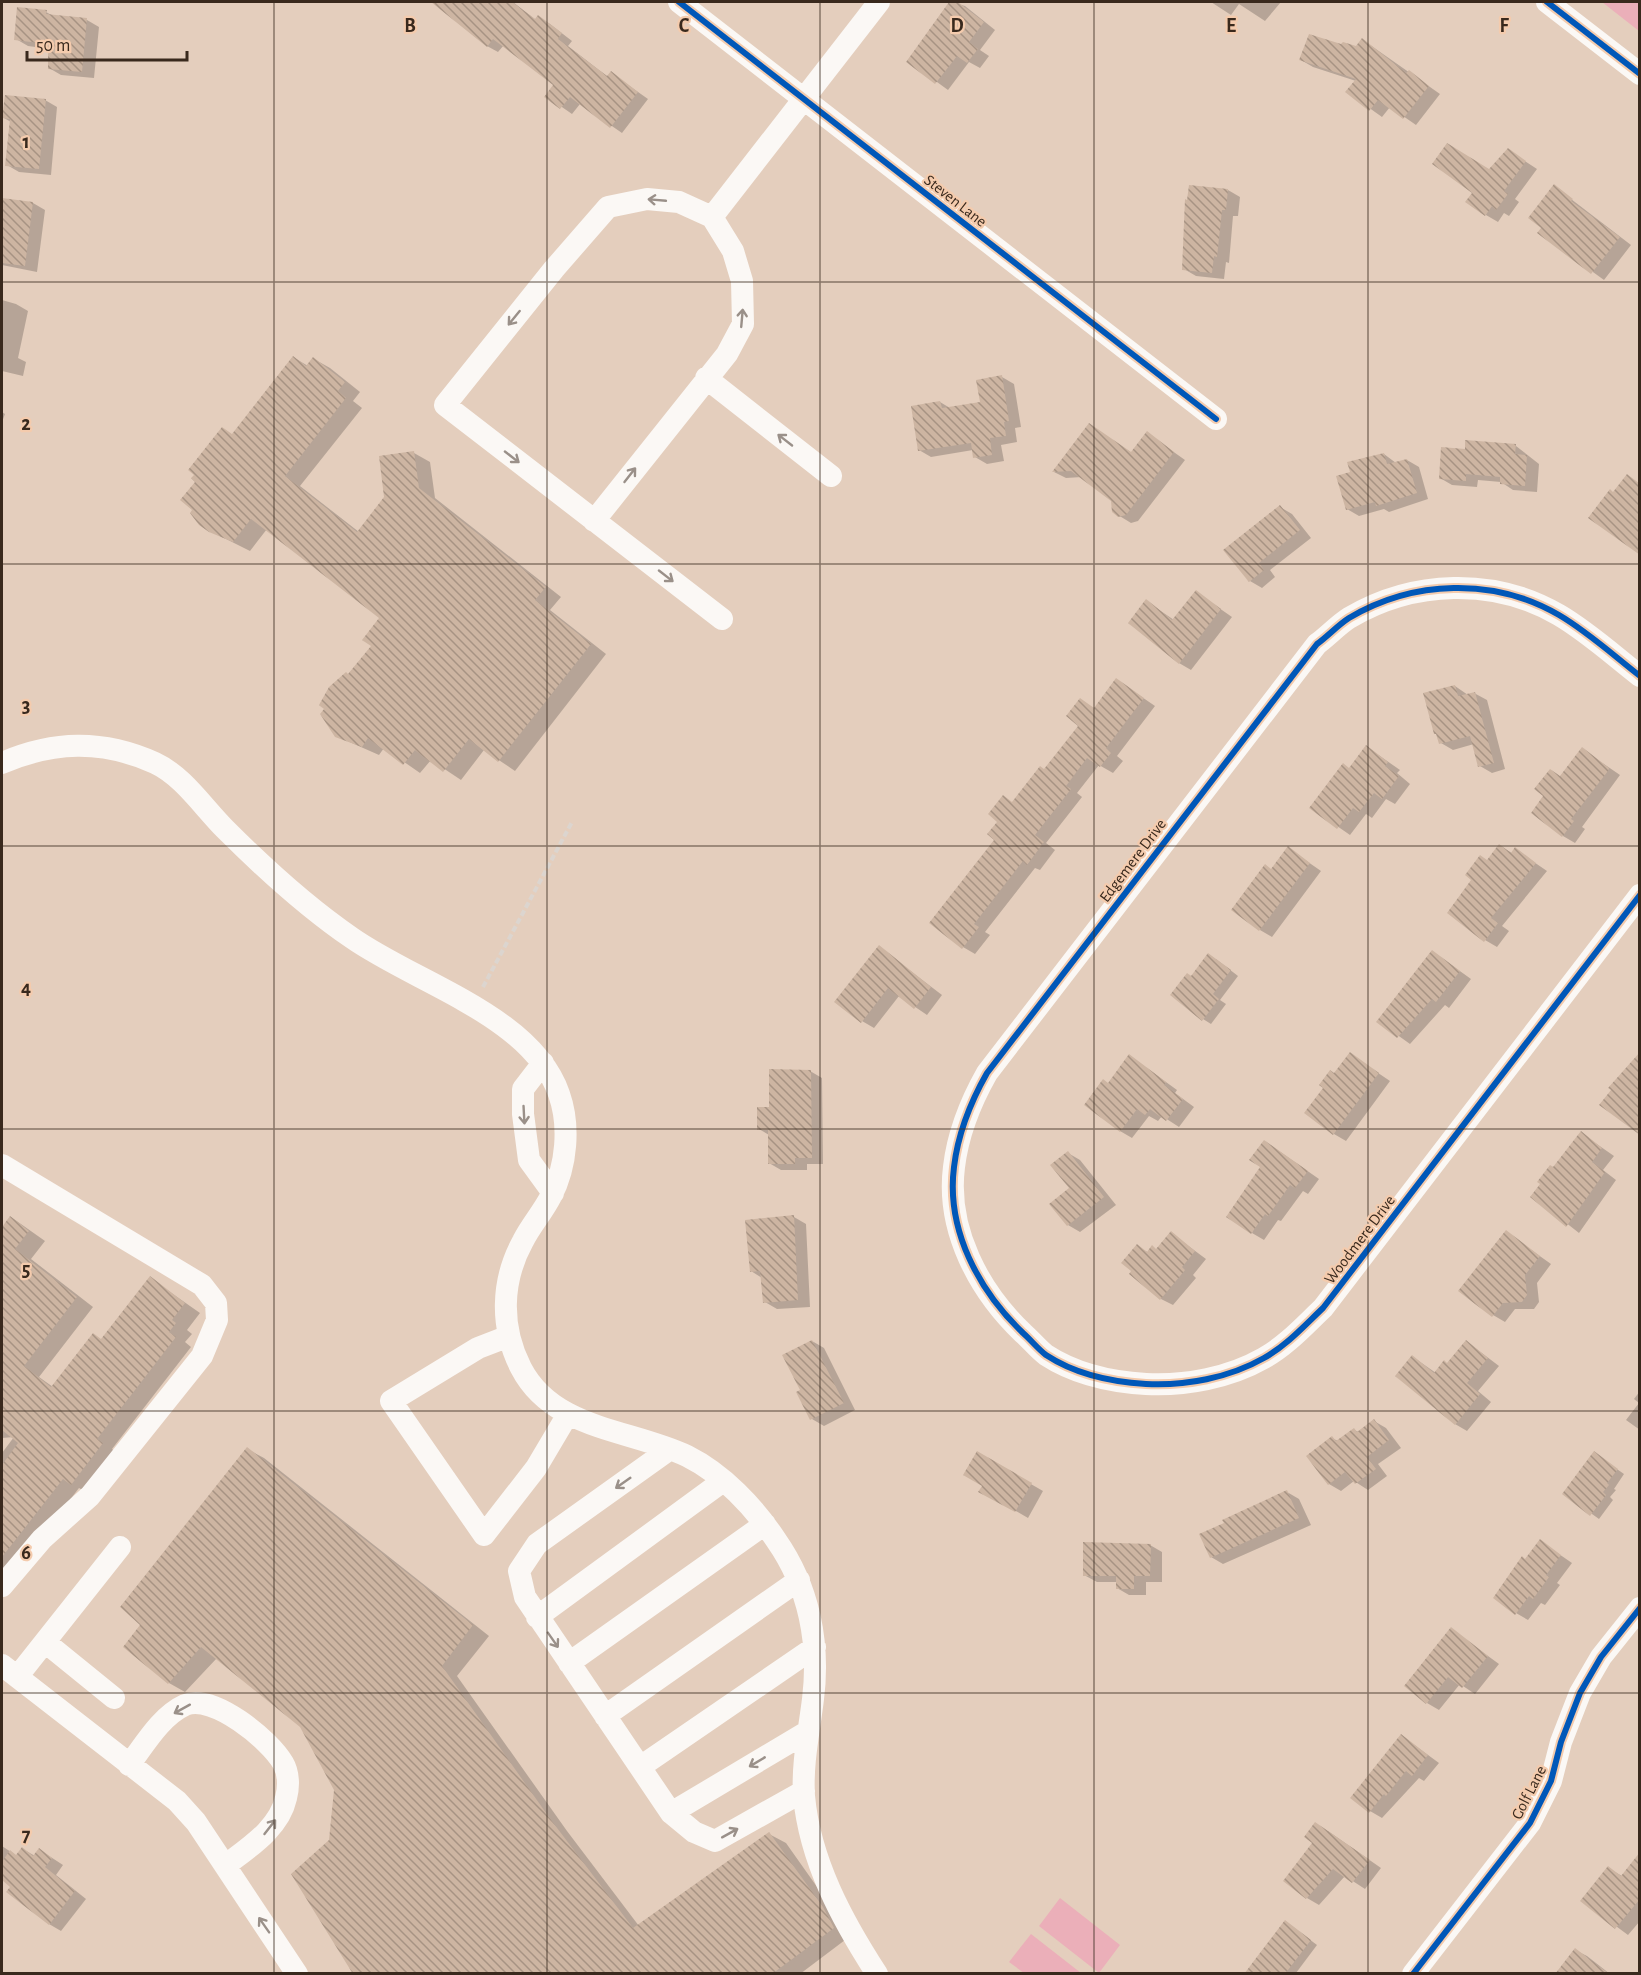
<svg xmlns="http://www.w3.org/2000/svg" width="1641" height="1975" font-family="'Alegreya Sans',sans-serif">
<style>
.green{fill:#ebafb9}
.shadow{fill:#0003}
.building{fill:url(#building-back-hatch)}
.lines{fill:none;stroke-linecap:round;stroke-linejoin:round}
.path{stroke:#dcd5cf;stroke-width:4;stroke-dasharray:6 3;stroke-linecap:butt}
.minor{stroke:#fbf8f5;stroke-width:22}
.cycleway-casing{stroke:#f4cbad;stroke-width:10}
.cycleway{stroke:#0057b8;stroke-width:6}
.oneway{stroke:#9a9089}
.grid{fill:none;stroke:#39291d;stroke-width:1.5;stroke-opacity:0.55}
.labels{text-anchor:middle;stroke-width:4.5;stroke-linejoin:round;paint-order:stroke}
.street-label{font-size:16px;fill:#39291d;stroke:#f4cbad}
.grid-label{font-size:20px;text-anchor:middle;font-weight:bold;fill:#39291d;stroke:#f4cbad;stroke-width:4.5;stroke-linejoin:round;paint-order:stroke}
</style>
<defs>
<pattern id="building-back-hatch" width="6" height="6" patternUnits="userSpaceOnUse" patternTransform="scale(1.5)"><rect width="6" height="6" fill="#cdb5a2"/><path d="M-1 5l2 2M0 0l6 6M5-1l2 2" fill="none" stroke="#a79383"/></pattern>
</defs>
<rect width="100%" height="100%" fill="#e4cebd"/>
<path class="green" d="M1602,2h37v29z
M1060,1898l60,47 -21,28 -60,-47z
M1031,1934l50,39h-57l-15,-11z"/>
<path class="shadow" d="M432,2h59l4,2 2,-2h16l23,18 3,-3 11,7 22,17 -4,5 40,31 3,-4 37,26 -26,34 -42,-29 -8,10 -26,-18 9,-11 -51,-40 -6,7 -11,-6z
M951,2l14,4 30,24 -15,20 9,6 -9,12 -11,-6 -21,28 -40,-29z
M1211,2h70l-16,19 -26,-17 -8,11z
M46,12l9,5 32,3 12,7 -5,51 -33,-3 -12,-7 1,-19 -22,-3 -12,-7z
M1363,40l77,54 -24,31 -26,-18 -8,10 -35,-25 9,-11 -43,-14 -12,-7 41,-14 15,1z
M45,100l12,7 -6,68 -32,-3 -12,-7 4,-43 -7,-4z
M1508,150l29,19 -22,30 4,3 -10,14 -5,-3 -6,9 -12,-7 3,-45z
M1554,186l77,59 -27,35 -65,-47 4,-5z
M1228,190l12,7 -2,19h-5l-4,47 -3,-1 -2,17 -28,-3 -12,-7z
M2,199l31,4 12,7 -8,62 -35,-7z
M2,300l14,4 12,7 -10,47 8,4 -3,14 -21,-5z
M293,357l15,9 6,-7 16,9 30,24 -7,9 9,7 -62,78 59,46 27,-34 28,-45 16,9 5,36 126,99 -11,13 56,44 -91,117 -31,-21 -23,30 -30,-20 -11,13 -36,-25 -5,7 -43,-19 -10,-28 47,-62 8,-28 -114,-89 -17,22 -40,-20 23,-96z
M1002,377l12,7 7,43 -6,1 2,14 -16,3 3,16 -17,3 -12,-7 -2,-7 -42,7 -12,-7 21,-48 10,6 31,-5z
M2,412l3,2 -3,8z
M1089,425l43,28 15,-20 38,27 -47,61 -7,2 -13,-8 -6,-15 -30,-23 -16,1 -12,-6z
M1516,446l23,18 -2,28 -24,-2 -12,-8 -23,-2 -1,7 -25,-2 -12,-7 26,-28z
M1384,454l12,9 11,-3 12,7 9,32 -39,13 -5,-3 -25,7 -12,-7z
M1280,507l12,7 19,24 -41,32 5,7 -13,11 -12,-7z
M1196,592l36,25 -41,53 -12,-7 -33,-62 28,19z
M1117,680l38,26 -38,50 6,5 -10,12 -14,-8 -22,28 5,4 -36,46 9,7 -15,20 -5,-2 -50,64 5,3 -15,19 -12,-7 34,-108 17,-36 31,-33 35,-44v-26l15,9z
M1455,686l13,9 6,-2 13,7 18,69 -13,4 -12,-7 -6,-22 -21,6 -12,-7z
M1367,747l33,23 -3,3 13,11 -15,20 -9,-5 -14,19 -6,-4 -16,21 -39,-27 39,-39z
M1582,749l38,26 -38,52 3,2 -10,14 -12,-7 -2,-59z
M1500,846l12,7 3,-4 32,22 -45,55 7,5 -12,16 -12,-7 -12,-60z
M1288,848l33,23 -49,66 -12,-7 12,-60z
M879,947l63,48 -15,20 -28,-19 -25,32 -12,-7z
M1432,951l39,28 -22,29 -4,-3 -35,39 -32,-23z
M1216,959l22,17 -18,24 6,4 -15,20 -8,-5 -12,-42z
M1350,1054l40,27 -44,60 -12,-7 1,-60z
M1130,1056l47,34 -2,3 19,14 -15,20 -17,-11 -4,5 -9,-5 -17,22 -12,-7 -11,-47z
M810,1071l12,7 1,86h-16v6h-26l-12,-7v-28l-10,-6 11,-21z
M1581,1133l33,23 -11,14 13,10 -37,53 -47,-37z
M1276,1149l43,30 -11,15 -5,-3 -22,30 -3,-1 -14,20 -12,-7z
M1068,1153l12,7 36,45 -36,27 -12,-7 3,-36z
M11,1217l34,24 -14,18 62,48 -54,70 14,10 40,-52 9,5 48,-62 50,35 -13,17 5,4 -7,8 6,5 -79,102 6,5 -30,39 -9,-5 -77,100v-135l12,-16 -12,1v-209z
M794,1217l12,7 4,83 -33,2 -12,-7 -3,-24 -11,-7z
M1506,1232l45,32 -14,19 2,19 -5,7h-19l-10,13 -12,-7z
M1171,1233l35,26 -13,16 3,3 -23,27 -12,-6 -24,-53 12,7 8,-3z
M812,1341l12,7 31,62 -31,16 -12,-7z
M1466,1341l33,25 -21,25 13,11 -24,29 -12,-7 -42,-67 23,16 12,-9z
M1640,1391v39l-14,-10 13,-17 -5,-4z
M1374,1421l12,7 15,20 -23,16 9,12 -19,14 -14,-9 -13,10 -12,-7 3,-46 6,3 16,-11 5,2z
M247,1449l17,9 225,178 -32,40 110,155 72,95 130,-92 17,9 53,75 10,19 -49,37h-445l-24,-134 4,-51 -34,-63 -84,-68 -32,34 -16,-9 -27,-59z
M977,1453l66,38 -15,27 -47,-27 3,-6z
M1594,1453l30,21 -10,15 2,1 -6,7 3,3 -14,19 -35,-25z
M1287,1492l12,7 12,26 -88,39 -12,-7z
M1540,1541l32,22 -15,20 3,2 -15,20 -4,-2 -13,17 -12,-7 9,-53z
M1150,1545l12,7v30h-16v13h-17l-12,-7v-6h-20l-13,-7z
M1451,1629l48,35 -24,30 -15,-10 -21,26 -12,-7z
M1402,1736l37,27 -15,18 -5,-3 -37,40 -12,-7z
M1328,1831l53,37 -16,21 -20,-13 -26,29 -12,-7z
M2,1846l15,10 6,-7 12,7 5,-6 23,15 -7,10 30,24 -25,32 -12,-7 -47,-46z
M1640,1854v67l-12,14 -46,-34 26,-33 14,8z
M1293,1927l24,18 -21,28 -40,1z
M1575,1950l12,6 23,18h-54z"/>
<path class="building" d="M431,2h81l23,17 3,-4 24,18 -4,6 49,37 4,-5 27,21 -28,36 -40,-31 -10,12 -16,-12 9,-12 -60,-46 -6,8z
M949,2h9l26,20 -15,20 9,7 -11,14 -10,-7 -22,28 -29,-22z
M17,7l30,3 -1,4 41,4 -5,54 -34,-3v-25l-34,-4z
M1309,34l32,10 2,-2 13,4 6,-8 44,35 3,-3 20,16 -26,33 -25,-19 -9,11 -24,-19 11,-13 -57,-19z
M5,95l41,4 -7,70 -34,-3 5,-47 -8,-1z
M1447,143l42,26 19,-21 18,13 -22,30 4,3 -12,16 -4,-4 -7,10 -20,-14 7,-9 -40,-29z
M1554,184l19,15 -2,2 49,36 -29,37 -54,-41 4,-5 -13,-10z
M1189,185l39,4 -2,21h-4l-5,47 -3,-1 -2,17 -30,-3 3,-71 2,1z
M2,198l31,4 -8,64 -23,-3z
M293,356l13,10 7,-9 32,25 -7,9 8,7 -61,78 72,56 27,-35 -5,-41 35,-5 5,37 127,99 -11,13 56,44 -93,118 -29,-23 -26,33 -28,-22 -12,15 -35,-27 -6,9 -27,-10 -15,-23 4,-5 -5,-4 10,-18 17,-15 2,2 23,-28 -9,-6 17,-22 -128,-99 -18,23 -24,-10 -10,-7 -9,-12 2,-3 -12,-10 15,-18 -4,-4 3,-3 -6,-5 34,-43 10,7z
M1002,375l7,46 -5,1 2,14 -16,2 2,17 -19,3 -2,-15 -53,8 -7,-45 29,-5 2,7 38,-6 -4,-22z
M1089,423l42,29 16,-21 27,21 -48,63 -8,2 -6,-5 -1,-11 -40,-30 -19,1z
M1465,440l51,4 -1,10 12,1 -2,31 -25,-2v-7l-34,-3v7l-27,-2 2,-32 24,2z
M1384,453l3,11 20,-5 10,34 -41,13 -1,-4 -29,8 -10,-34 14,-4 -3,-10z
M1627,474l13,10v71l-52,-37 22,-29 3,3z
M1280,505l20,25 -41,33 5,7 -15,12 -26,-32z
M1196,590l25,19 -42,55 -51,-41 18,-24 26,21z
M1116,678l28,20 -38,50 5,5 -11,14 -13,-9 -21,28 5,3 -36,46 9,7 -17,23 -4,-4 -49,63 5,3 -17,22 -33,-26 65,-83 -7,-6 10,-12 -9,-8 15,-19 9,7 28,-36 4,3 34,-43 -12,-10 14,-18 14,10z
M1455,685l3,11 17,-4 19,71 -16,4 -8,-31 -31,8 -3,-10h-2l-11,-41z
M1366,745l22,17 -3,4 14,10 -17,23 -8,-6 -15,19 -6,-4 -16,21 -28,-21 34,-45 6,5z
M1582,747l27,21 -1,3 -37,48 3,2 -12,16 -31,-24 12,-17 -9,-7 16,-20 10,7z
M1499,844l12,9 4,-6 21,16 -45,55 7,5 -14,19 -37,-29 24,-33 -6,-5 15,-20 7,5z
M1288,846l22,17 -51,68 -28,-21 34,-46 6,5z
M879,945l52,42 -17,22 -26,-21 -27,35 -27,-21z
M1432,950l28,21 -24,31 -4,-3 -35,39 -21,-16z
M1208,953l23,17 -18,24 6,5 -17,22 -32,-26 17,-22 4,3z
M1350,1052l29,21 -46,62 -29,-22 19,-25 -4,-3 11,-15 4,3z
M1640,1052v83l-41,-30 12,-15 -3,-2z
M1129,1054l37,28 -2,3 19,14 -17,22 -16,-12 -5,6 -8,-6 -17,23 -36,-27 19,-26 5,4z
M769,1069l42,1 1,88h-17v6h-27v-34h-11v-23h12z
M1581,1131l21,17 -10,14 13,10 -39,55 -36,-30 10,-13 -3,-2 13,-17 3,2z
M1264,1140l44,31 -13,17 -5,-3 -22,31 -3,-2 -14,20 -25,-17 34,-50 -11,-7z
M1068,1151l36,46 -37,29 -18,-22 20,-16 -19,-23z
M794,1215l4,85 -35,3 -3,-32 -10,1 -5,-52z
M10,1216l19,15 -14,18 62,48 -53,69 27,21 42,-54 8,6 49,-63 35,27 -13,17 4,3 -7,9 7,5 -79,102 6,4 -32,42 -8,-6 -61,78v-92l16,-22 -16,-13v-203z
M1506,1230l34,26 -15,19 2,20 -5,7 -19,1 -11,14 -34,-26z
M1171,1231l24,20 -13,16 3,3 -25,30 -31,-26 2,-3 -10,-8 16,-19 10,8 5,-7 4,4z
M812,1340l32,63 -34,17 -14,-28 4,-2 -18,-35z
M1466,1340l22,18 -21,25 13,11 -25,31 -60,-49 17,-21 22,18 10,-13 3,3z
M1374,1419l15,21 -22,17 9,12 -21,15 -10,-12 -17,13 -22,-29 26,-20 4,5 18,-13 3,4z
M247,1447l226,178 -31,41 109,154 82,108 136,-96 54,75 11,21 -62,46h-419l-62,-100 38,-34 5,-50 -34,-63 -99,-80 -33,37 -45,-37 17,-22 -20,-18z
M977,1451l55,32 -17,29 -37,-20 4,-6 -19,-11z
M1594,1451l24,18 -11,14 2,2 -6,7 3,3 -16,21 -28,-22z
M1287,1490l12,28 -89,40 -11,-24 25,-11 -2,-3z
M1540,1539l21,16 -15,20 3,2 -16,22 -4,-3 -14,19 -22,-17 29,-42 3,3z
M1083,1542l68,2 -1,32h-16v13h-18v-13h-33z
M1451,1627l37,29 -26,32 -14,-11 -22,27 -22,-18z
M1401,1734l27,21 -16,21 -6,-5 -20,25 -2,-2 -15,19 -19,-15z
M1315,1822l55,38 -18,23 -19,-14 -27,30 -23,-18 29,-38 -8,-6z
M22,1847l11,9 6,-8 13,10 -7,9 30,24 -26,34 -43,-33 4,-5 -8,-7v-18l8,-12 6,5z
M1640,1852v47l-25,30 -35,-28 28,-35 13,10z
M1285,1920l26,20 -26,34h-41z
M1575,1948l34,26h-54z"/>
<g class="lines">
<path class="path" d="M483,987l89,-165"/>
<path class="minor" d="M679,2l537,417
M1547,2l93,72
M712,217l167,-215
M706,378l125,98
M594,521l133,-167 16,-30 -1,-43 -9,-30 -21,-34 -33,-15 -32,-3 -39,8 -54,62 -109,136 277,214
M1640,676c-27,-21 -52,-44 -81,-61 -65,-38 -146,-35 -210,3 -11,7 -21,18 -32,26l-330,429c-17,30 -29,60 -33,94 -8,63 25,124 69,166 8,7 15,16 23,22 29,19 66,27 100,29 39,2 83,-6 118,-26 23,-13 40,-32 59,-50l317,-413
M2,763c51,-22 100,-24 153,0 28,13 48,44 70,66 40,40 80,77 127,109 64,45 180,78 207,156 11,31 8,72 -8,102 -8,16 -20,29 -28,45 -22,40 -23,86 -2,127 32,62 109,61 166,88 36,18 67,51 89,84 33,47 44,103 37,159 -4,33 -11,64 -9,97 6,65 38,124 73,178
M543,1063l-20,26v25l6,46 24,33
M2,1165l200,120 14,18 1,17 -15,36 -112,140 -48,43 -40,47
M509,1336l-31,12 -87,53 93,134 52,-67 32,-54
M670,1449l-133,95 -18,27 6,26 146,216 23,19 21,9 89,-50
M537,1617l186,-136
M45,1642l69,56
M569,1663l196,-139
M2,1665l175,136 19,21 101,152
M17,1677l103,-130
M605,1716l194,-136
M129,1765c16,-21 32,-49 56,-60 28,-12 85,35 98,58 6,10 6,24 3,35 -7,31 -38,50 -60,67
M640,1767l175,-120
M671,1813l136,-81
M1413,1974l117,-151 21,-42 10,-39 19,-49 21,-36 39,-49"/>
<defs>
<path id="cycleway" d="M679,2l537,417
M1547,2l93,72
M1640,676c-27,-21 -52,-44 -81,-61 -65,-38 -146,-35 -210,3 -11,7 -21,18 -32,26l-330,429c-17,30 -29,60 -33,94 -8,63 25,124 69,166 8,7 15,16 23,22 29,19 66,27 100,29 39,2 83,-6 118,-26 23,-13 40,-32 59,-50l317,-413
M1413,1974l117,-151 21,-42 10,-39 19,-49 21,-36 39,-49"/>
</defs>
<use href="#cycleway" class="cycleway-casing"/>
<use href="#cycleway" class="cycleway"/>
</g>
<defs><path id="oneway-shaft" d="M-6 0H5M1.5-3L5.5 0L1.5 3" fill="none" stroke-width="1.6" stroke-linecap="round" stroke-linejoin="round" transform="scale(1.5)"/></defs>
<g class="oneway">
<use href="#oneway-shaft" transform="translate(657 200) rotate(-175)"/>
<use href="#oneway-shaft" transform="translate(514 318) rotate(129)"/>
<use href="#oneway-shaft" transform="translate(742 318) rotate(-85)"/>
<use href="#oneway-shaft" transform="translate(785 440) rotate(-142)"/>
<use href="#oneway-shaft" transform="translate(512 457) rotate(38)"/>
<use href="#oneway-shaft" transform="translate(630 475) rotate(-52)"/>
<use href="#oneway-shaft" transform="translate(666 576) rotate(38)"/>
<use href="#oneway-shaft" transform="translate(524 1115) rotate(87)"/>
<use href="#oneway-shaft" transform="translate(623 1483) rotate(145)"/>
<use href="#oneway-shaft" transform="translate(553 1640) rotate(55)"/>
<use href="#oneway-shaft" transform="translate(182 1709) rotate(151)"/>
<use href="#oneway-shaft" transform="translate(757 1762) rotate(149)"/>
<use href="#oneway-shaft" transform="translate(270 1827) rotate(-52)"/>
<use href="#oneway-shaft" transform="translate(730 1833) rotate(-29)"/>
<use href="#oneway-shaft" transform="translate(264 1925) rotate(-125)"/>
</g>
<path class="grid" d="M274,2v1972M547,2v1972M820,2v1972M1094,2v1972M1368,2v1972M2,282h1638M2,564h1638M2,846h1638M2,1129h1638M2,1411h1638M2,1693h1638"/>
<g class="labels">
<g class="street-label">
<text transform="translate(956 200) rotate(38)" y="6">Steven Lane</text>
<text transform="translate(1132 860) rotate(-53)" y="6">Edgemere Drive</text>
<text transform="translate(1359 1239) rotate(-53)" y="6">Woodmere Drive</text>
<text transform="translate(1528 1792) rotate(-63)" y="6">Golf Lane</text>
</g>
</g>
<g class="grid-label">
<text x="410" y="32">B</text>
<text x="684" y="32">C</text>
<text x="957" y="32">D</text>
<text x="1231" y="32">E</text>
<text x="1504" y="32">F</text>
<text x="26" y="148">1</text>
<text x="26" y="430">2</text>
<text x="26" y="712">3</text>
<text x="26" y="994">4</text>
<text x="26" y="1276">5</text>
<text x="26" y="1559">6</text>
<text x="26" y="1841">7</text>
</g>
<rect width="1641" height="1975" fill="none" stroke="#39291d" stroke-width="6"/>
<path d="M27 51v9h160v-9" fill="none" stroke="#39291d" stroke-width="3"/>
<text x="36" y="51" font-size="18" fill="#39291d" stroke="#f4cbad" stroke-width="4.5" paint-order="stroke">50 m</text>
</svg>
